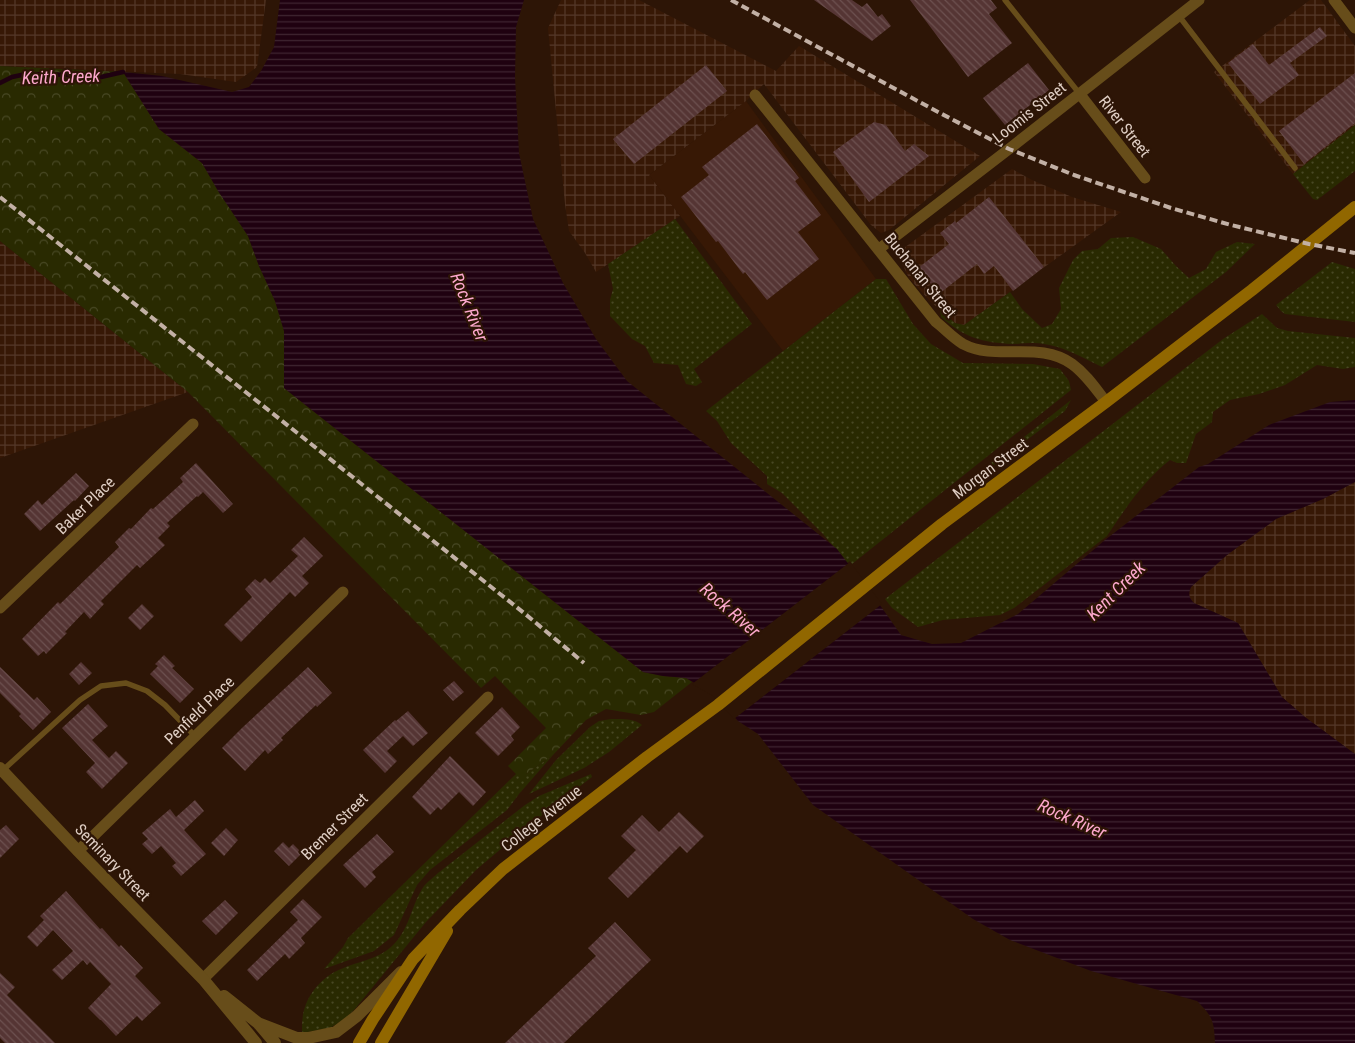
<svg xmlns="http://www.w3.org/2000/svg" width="1355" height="1043" font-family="'Roboto Condensed',sans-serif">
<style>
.built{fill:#371805}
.industrial{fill:url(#industrial-grid)}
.green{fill:url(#green-dots)}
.forest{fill:url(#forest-crowns)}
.water{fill:url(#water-rules)}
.pier{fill:#2d1506}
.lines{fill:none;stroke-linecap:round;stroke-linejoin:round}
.stream{stroke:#1f0110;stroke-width:4.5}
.building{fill:url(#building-back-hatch)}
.service{stroke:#674d1a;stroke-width:5.5}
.minor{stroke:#674d1a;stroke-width:11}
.tertiary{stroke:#674d1a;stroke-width:12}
.secondary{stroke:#916700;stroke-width:12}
.rail{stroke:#c2b0a5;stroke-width:4;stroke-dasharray:8 4;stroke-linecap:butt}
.labels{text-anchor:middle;stroke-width:4.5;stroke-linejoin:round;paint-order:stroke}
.street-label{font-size:16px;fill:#dfcec4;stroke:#2d1506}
.water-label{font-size:18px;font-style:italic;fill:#fda8cd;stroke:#2d1506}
</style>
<defs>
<pattern id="industrial-grid" width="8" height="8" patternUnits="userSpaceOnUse" patternTransform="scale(1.25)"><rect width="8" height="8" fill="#371805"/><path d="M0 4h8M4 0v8" fill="none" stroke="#543828"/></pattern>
<pattern id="green-dots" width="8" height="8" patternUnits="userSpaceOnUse" patternTransform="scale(1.25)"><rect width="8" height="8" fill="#292a01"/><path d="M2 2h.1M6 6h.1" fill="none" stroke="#484824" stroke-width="1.8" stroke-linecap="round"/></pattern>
<pattern id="forest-crowns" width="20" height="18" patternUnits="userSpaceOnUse" patternTransform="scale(1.25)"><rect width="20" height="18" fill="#292a01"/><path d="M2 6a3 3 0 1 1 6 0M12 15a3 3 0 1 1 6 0" fill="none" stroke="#484824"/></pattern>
<pattern id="water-rules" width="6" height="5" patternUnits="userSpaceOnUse" patternTransform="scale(1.25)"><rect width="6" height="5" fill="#1f0110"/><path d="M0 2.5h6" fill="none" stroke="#3f2531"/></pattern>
<pattern id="building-back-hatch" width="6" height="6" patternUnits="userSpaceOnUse" patternTransform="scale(1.25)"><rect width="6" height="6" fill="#553534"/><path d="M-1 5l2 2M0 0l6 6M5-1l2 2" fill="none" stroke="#6d5150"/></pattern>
</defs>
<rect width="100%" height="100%" fill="#2d1506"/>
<path class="built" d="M746,101l130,178 -93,72 -134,-176z"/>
<path class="industrial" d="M0,0h266l-9,67 -21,15 -56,-8 -180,-8z
M561,0h78l137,71 23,-25 181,110 -91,74 -8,3 -10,-8 -107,-141 -18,17 -97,74 31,41 -84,56 -11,-19 -16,-22 -4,-27 -17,-176z
M1310,0h11l34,46v79l-62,49 -79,-102z
M1012,169l20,11 40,17 49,15 -157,113 -9,-2 -25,-22 -21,-23 -12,-25z
M0,241l188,151 -188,66z
M1355,482v272l-50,-37 -23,-20 -44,-74 -44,-20 -4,-4 -2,-6 3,-6 36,-32 49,-36 47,-20z"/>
<path class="green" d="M1355,125v46l-38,29 -4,-1 -20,-25z
M675,219l77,105 -58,45 8,13 -6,4 -10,-2 -8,-19 -24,-2 -9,-17 -13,-7 -22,-23v-16l3,-11 -5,-25z
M1133,237l28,12 15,17 13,12 17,-9 10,-17 21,-10 18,2 -29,28 -124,95c-19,-9 -37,-20 -58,-23 -10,-2 -21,0 -31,0 -30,-1 -50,-7 -72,-27l-1,-7 15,13 9,2 46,-33 12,17 20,19 10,-4 9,-15 -2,-21 14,-28 9,-9 16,-2 13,-11z
M1332,262l23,7v53l-70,-8 -4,-3 -5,-6z
M876,279h10l27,45 18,20 32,19 70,1 27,5 9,12 2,9 -219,174 -2,-3 -3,2 -24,-29 -41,-41 -15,-9v-8l-36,-33 -14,-22 -11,-10z
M1262,314l15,14 11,3 67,7v29l-12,2 -26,-4 -32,20 -26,9 -29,6 -17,12 -1,10 -16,12 -10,29h-9l-7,-3c-26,20 -45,49 -63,76l-93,72 -14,7 -57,5 -25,7 -26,-19 -7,-9 338,-260z
M1071,400l-6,11 -105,80 -1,-3z
M611,719c10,0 23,-1 31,6l-33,27 -25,16 -55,26 27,-34 34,-33 9,-6z
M553,755l-34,39 -12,16 -77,60 -13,15 -23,50 -20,16 -50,18 19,-22 5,-9 168,-164h10z
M591,774l1,3 -64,49 -52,44 -50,52 -72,88 -9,9 -15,9 -28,5c0,-8 0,-18 3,-26 5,-16 20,-32 36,-38 20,-9 38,-9 54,-26 15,-16 17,-40 29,-57 4,-5 10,-9 14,-13l87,-68 14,-9z"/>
<path class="forest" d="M0,66l123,6 36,57 43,34 46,73 11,30 16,35 9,30v57l359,284 20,4 23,2 6,4 -38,30 -13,3 -35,-6 -9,5 -11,6 -33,35 -27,19h-10l-8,-8 38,-38 -51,-52 -14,12 -293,-296 -188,-151z"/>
<path class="water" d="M280,0h244l-8,27 -1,50 4,76 14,66 30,64 33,56 31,42 210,168 45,59 19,27 31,9 29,-1 57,-29 87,-74 94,-73 9,-3 61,-39 61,-23 25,-2v82l-32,17 -47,20 -49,36 -36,32c-3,7 -2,11 3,16l44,20 44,74 23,20 50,37v289h-140c-1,-22 -2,-26 -18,-42l-106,-30 -81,-31 -37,-21 -160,-114 -55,-71 -20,-13 -24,-27 -28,-16 -23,-2 -20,-4 -359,-284v-57l-9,-30 -16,-35 -11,-30 -30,-45 -16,-28 -43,-34 -36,-57 39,4 70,16 17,-5 12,-16 13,-24z"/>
<path class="pier" d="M850,562l32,42 -148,115 -21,-23 -21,-12z"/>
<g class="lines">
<path class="stream" d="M0,83l12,-6 14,-3 55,1 20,2 22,-5"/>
</g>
<path class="building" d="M814,0h38l10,7 5,-4 11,14 4,-3 9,12 -19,15z
M910,0h81l6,8 -8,6 23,29 -44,34z
M1320,27l7,9 -37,27 9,12 -39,29 -32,-41 25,-19 16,21z
M1028,63l21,27 -44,35 -22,-27z
M706,65l21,26 -93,73 -21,-25z
M1355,73v50l-51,41 -25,-33z
M874,122l12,3 19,26 9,-7 15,12 -60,46 -36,-50z
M757,124l42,54 -4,3 26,34 -23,17 21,27 -52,41 -22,-28 -2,2 -25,-33 -2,1 -35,-45 28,-22 -7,-8z
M989,197l55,70 -31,24 -19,-25 -10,8 -7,-10 -38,30 -21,-26 31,-24 -9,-11 15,-12 1,2z
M196,463l37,41 -10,9 -20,-21 -5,5 -1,-1 -30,27 3,3 -12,12 7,7 -25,23 -3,-3 -36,36 3,3 -14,15 -6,-7 -19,20 2,1 -21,21 -2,-3 -6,5 -16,-17 36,-37 2,2 59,-57 -4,-5 14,-14 2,1 20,-21 2,1 30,-27 -3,-4z
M76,473l13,13 -14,15 -1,-1 -34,31 -16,-17 14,-14 4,5z
M304,537l19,19 -21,20 7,7 -14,14 -5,-5 -49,50 -17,-17 28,-28 -7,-8 10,-10 5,4 5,-5 5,5 28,-27 -7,-6z
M142,604l12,12 -14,14 -12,-12z
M164,655l11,11 -3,2 22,21 -14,14 -30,-29 8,-8 -3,-2z
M81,662l11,11 -13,12 -10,-11z
M0,667l34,33 3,-3 14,15 -18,18 -14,-14 2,-2 -21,-21z
M308,667l24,26 -15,14 -1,-2 -35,33 2,2 -15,14 -3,-4 -20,21 -23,-23 21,-21z
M454,681l10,11 -11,9 -10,-11z
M88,704l20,22 -16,14 17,18 7,-7 12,12 -26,26 -16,-17 9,-9 -33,-35z
M502,707l18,20 -9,9 3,4 -16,16 -23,-23z
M408,711l20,22 -15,13 -10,-10 -16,15 10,10 -12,12 -22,-23 32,-30 1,1z
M450,756l36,36 -13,14 -14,-14 -18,18 -3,-3 -8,8 -18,-18z
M195,800l9,11 -20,19 22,24 -25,22 -9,-10 4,-3 -15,-17 -9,8 -10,-10 6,-5 -6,-6 28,-24 6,8z
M679,812l25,24 -17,17 -7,-7 -52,52 -20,-20 28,-28 -15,-14 21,-21 17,17z
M6,825l13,14 -19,19v-28z
M226,828l12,12 -14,16 -13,-13z
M377,834l17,18 -22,20 4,5 -11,11 -22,-23z
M283,842l6,6 4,-4 9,9 -13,13 -15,-15z
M66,891l34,38 2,-1 17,19 2,-2 22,23 -8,8 26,27 -19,18 -5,-5 -21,20 -15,-16h-1l-12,-12 23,-24 -21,-22 -3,3 -4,-5 -21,20 -10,-10 21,-19 -20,-21 -16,17 -10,-10 17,-17 -4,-4z
M303,899l19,18 -21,21 4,5 -16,16 -4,-5 -28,27 -10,-11 51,-50 -8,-8z
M225,900l13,13 -22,22 -14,-14z
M615,922l36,38 -87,83h-59l91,-87 -8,-8z
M0,973l15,14 -8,8 48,48h-50l-5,-5z"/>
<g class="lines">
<path class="service" d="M1005,0l74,93
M1179,16l116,152
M2,771l78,-71 21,-14 25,-3 21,8 18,14 30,31"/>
<path class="minor" d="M1334,0l21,28
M1079,93l66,85
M755,95l181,227c9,7 17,16 27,22 34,18 76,-4 109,20 14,10 24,25 34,38
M879,249l130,-100 190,-149
M0,608l193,-184
M78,851l265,-259
M203,979l285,-282"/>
<path class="tertiary" d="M0,768l78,83 125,128 53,64
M224,996l34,27 17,20
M258,1023l39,15h11l28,-6 21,-16 44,-44"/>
<path class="secondary" d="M359,1043l14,-24 40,-60 47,-49 43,-41 144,-112 71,-52 224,-181 164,-122 146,-112 103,-83
M381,1043l66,-112"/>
<path class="rail" d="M731,0l207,112 71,37 65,26 97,33 60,17 78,19 46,9
M0,197l524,416 60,50"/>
</g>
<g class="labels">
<g class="street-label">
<text transform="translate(1029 112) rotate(-38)" y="6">Loomis Street</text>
<text transform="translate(1125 126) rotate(52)" y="6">River Street</text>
<text transform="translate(921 275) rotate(51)" y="6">Buchanan Street</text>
<text transform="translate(990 468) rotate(-37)" y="6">Morgan Street</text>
<text transform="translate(85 505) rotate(-44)" y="6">Baker Place</text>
<text transform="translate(199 710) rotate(-44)" y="6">Penfield Place</text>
<text transform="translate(541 818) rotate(-38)" y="6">College Avenue</text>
<text transform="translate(334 826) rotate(-45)" y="6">Bremer Street</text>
<text transform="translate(113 862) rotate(46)" y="6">Seminary Street</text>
</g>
<g class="water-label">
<text transform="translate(61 77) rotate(-2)" y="6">Keith Creek</text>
<text transform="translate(469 307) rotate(68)" y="6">Rock River</text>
<text transform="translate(1116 591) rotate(-45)" y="6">Kent Creek</text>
<text transform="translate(730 610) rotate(41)" y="6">Rock River</text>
<text transform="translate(1072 819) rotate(24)" y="6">Rock River</text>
</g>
</g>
</svg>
